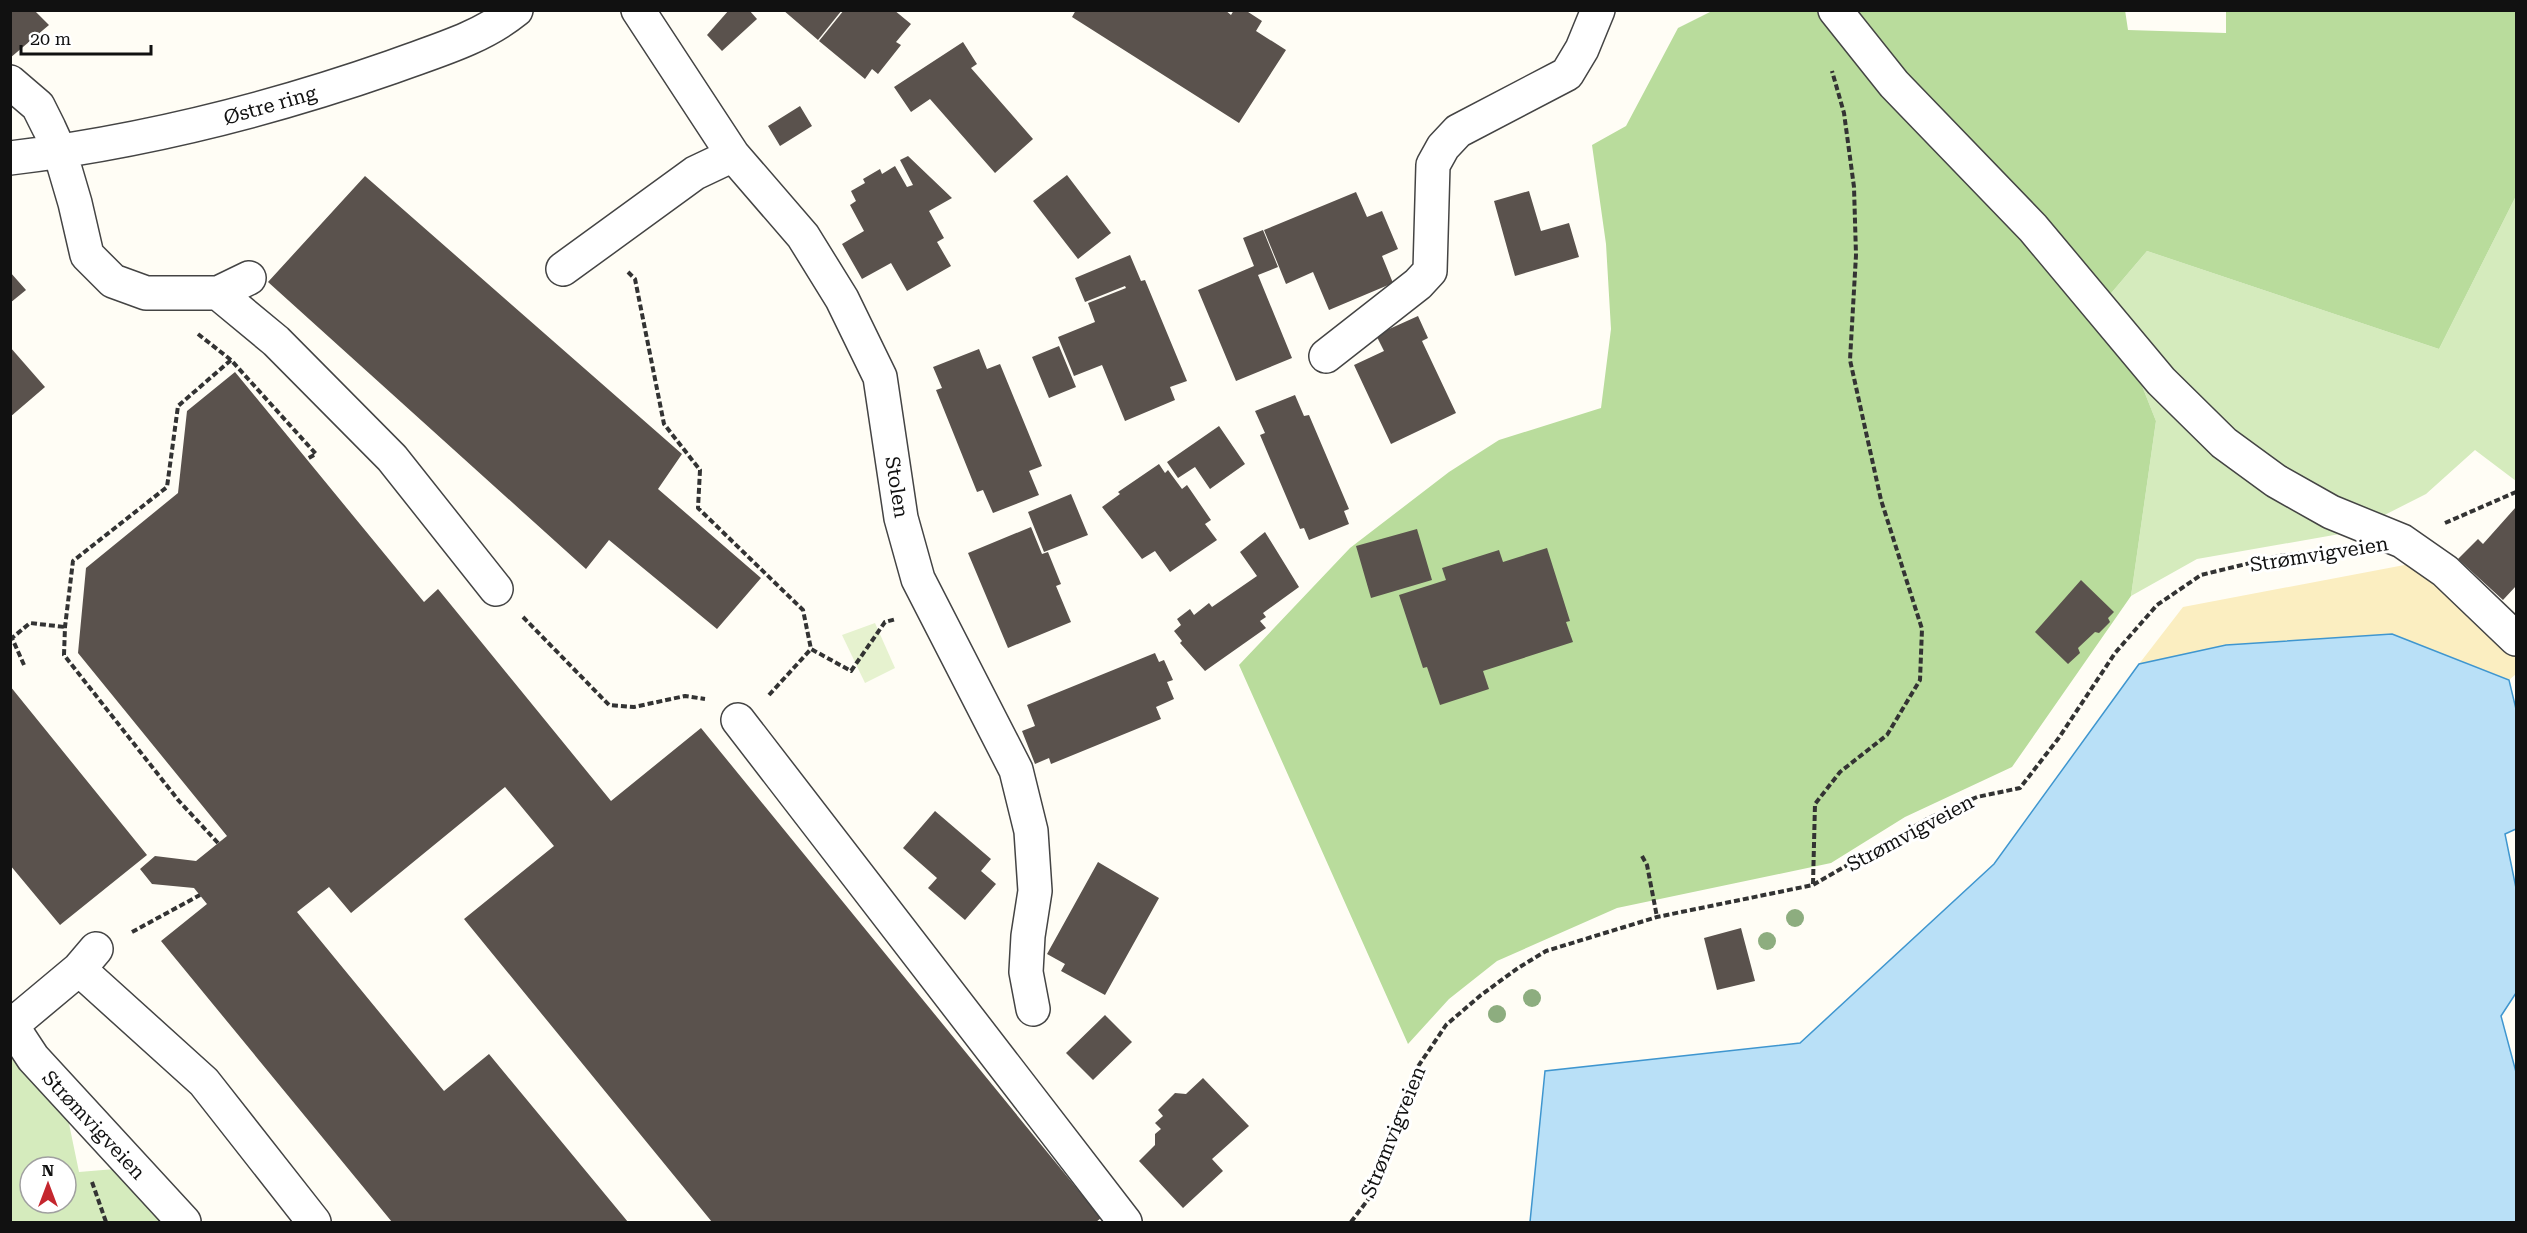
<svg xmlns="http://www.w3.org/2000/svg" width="2527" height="1233" font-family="'Roboto Serif',serif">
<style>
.green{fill:#d5ebbd;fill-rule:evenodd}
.forest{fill:#b9dc9c}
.sand{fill:#fbeec1}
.pitch{fill:#e6f2cf}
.water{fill:#b9e0f7;stroke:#3f96cf;stroke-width:1.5}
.building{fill:#5a524d}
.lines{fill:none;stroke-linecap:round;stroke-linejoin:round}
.minor-casing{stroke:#444;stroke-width:36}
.path{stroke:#333;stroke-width:4;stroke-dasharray:6 3;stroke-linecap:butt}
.minor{stroke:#fff;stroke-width:33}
.tree{fill:#8dad7f}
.labels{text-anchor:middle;stroke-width:6;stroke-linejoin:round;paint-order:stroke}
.street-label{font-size:20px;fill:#111;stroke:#fff}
</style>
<rect width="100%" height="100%" fill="#fffdf5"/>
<path class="green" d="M2516,196v285l-41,-31 -49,44 -75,38 -154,27 -66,37 25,-175 -49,-123 40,-47 292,98z
M10,1046l57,68 12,58 36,-3 46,53h-150zM30,1167h36v36h-36z"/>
<path class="forest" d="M1714,10h411l3,20 98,3v-22h290v185l-77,153 -292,-98 -40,47 49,123 -25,175 -119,171 -107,50 -74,46 -214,45 -120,53 -48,38 -41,45 -169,-379 111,-117 99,-76 50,-32 102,-32 10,-79 -5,-85 -14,-99 34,-19 52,-98z"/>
<path class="sand" d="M2415,563l101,94v17l-7,6 -117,-46 -166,11 -87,19 44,-57z"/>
<path class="pitch" d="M875,623l20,45 -30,15 -23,-48z"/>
<path class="water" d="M2392,634l117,46 7,29v120l-11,5 11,54v105l-15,23 15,56v150h-986l15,-151 255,-28 194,-179 145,-200 87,-19z"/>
<path class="building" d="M10,10h24l15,15 -39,33z
M729,10h20l8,9 -35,32 -15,-16z
M783,10h59l-24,30z
M844,10h50l17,14 -15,18 5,3 -23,29 -6,-5 -7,10 -46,-38z
M1076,10h149l6,5 3,-5h11l17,11 -6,10 30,19 -47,73 -167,-106z
M963,42l14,22 -6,4 62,71 -38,34 -65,-74 -19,13 -17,-25z
M800,106l12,20 -32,20 -12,-20z
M908,156l44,42 -23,13 15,27 -7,4 14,24 -44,25 -16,-28 -29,16 -20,-35 22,-13 -14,-26 6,-4 -5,-10 14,-8 -2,-4 17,-10 2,5 13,-8 12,21 6,-2 -13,-25z
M1067,175l44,58 -33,26 -45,-58z
M365,176l317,278 -24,35 103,89 -44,51 -108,-89 -23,29 -318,-287z
M1529,191l12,40 28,-8 10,34 -64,19 -21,-75z
M1356,192l11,25 15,-6 16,38 -16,7 11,27 -64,27 -16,-38 -27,12 -22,-54z
M1263,230l15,37 -20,8 34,83 -56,23 -38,-91 56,-24 -11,-28z
M1130,255l11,26 4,-1 42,101 -17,6 5,13 -50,21 -23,-56 -28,11 -16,-39 37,-15 -7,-19 38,-15 -1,-2 -40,16 -10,-24z
M10,272l16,18 -16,13z
M1418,316l10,22 -6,3 34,72 -65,31 -37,-79 30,-14 -8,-16z
M1059,346l17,41 -27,11 -17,-41z
M10,347l35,40 -35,30z
M979,349l8,20 13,-5 42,102 -13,5 10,24 -46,18 -10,-23 -6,2 -41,-102 6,-2 -9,-21z
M235,372l189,230 14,-13 173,212 90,-73 400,490 -5,4h-384l-248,-303 90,-73 -49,-59 -154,126 -22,-26 -32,25 147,179 45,-37 139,168h-236l-231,-281 46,-37 -13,-16 -42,-4 -12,-15 15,-13 41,5 31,-25 -149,-183 8,-85 92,-75 9,-82z
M1295,395l9,21 5,-1 40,94 -5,2 5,13 -40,16 -5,-12 -4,1 -40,-94 5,-2 -10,-22z
M1219,426l26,38 -35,25 -15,-22 -17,11 -11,-16z
M1159,464l6,9 3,-3 14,19 5,-4 24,35 -6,4 12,16 -47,32 -15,-21 -13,8 -40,-52 18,-13 -2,-2z
M1071,494l17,41 -44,17 -16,-40z
M2516,507v79l-13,14 -45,-41 20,-20 5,5z
M1031,527l11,27 6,-2 13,32 -5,2 15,36 -63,26 -40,-95z
M1417,529l15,51 -61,18 -15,-52z
M1265,532l34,55 -36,26 3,4 -6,4 6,7 -61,43 -25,-28 2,-2 -8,-10 7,-6 -4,-6 13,-10 4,6 15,-12 3,4 45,-31 -17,-24z
M1547,548l23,73 -4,1 7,20 -90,29 6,18 -49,16 -13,-38 -4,1 -24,-73 47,-15 -4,-12 57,-18 4,12z
M2081,580l33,32 -6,6 2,4 -11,11 -4,-1 -17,16 2,5 -12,11 -33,-32z
M1155,653l4,9 5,-2 9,20 -6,2 7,17 -18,8 5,12 -110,45 -2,-6 -14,6 -13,-33 13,-5 -8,-21z
M10,686l137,169 -87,70 -50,-60z
M935,811l56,48 -10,12 15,13 -31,36 -37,-32 9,-10 -34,-30z
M1098,862l61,36 -54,97 -44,-24 4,-7 -18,-10z
M1741,928l14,53 -38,9 -13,-52z
M1105,1015l27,27 -39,38 -27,-27z
M1203,1078l46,48 -37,33 11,12 -40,37 -44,-47 16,-16v-11l6,-5 -6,-6 8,-7 -5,-6 17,-17 11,1z"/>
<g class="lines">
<defs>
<path id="minor" d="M638,10l95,145 70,81 39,63 38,78 21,141 17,61 98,191 15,61 4,60 -7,45 -2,36 7,37
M1835,10l59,74 139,144 128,153 63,62 52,38 55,31 71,29 43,30 71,68
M10,82l28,24 11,22 11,24 15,51 12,52 26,26 33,12h72l31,-15
M10,158c131,-16 259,-48 382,-91 43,-16 88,-28 124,-57
M563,269l132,-96 38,-18
M218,293l58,48 116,117 104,131
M1326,356l92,-72 12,-13 3,-106 10,-18 15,-16 109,-57 15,-25 16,-39
M738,720l387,502
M79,969l125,113 110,140
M10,1023l23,35 151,164
M12,1025l67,-56 17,-20"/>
</defs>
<use href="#minor" class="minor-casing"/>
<path class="path" d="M628,272l7,7 29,145 36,46 -2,38 105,102 8,39 40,22 34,-49 11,-3
M198,334l33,26 85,94 -9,5
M2445,523l71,-31
M523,617l86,88 25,2 51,-11 20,3
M24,665l-12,-27 18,-15 35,4
M769,695l42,-46
M218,843l-39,-42 -115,-146 1,-28 8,-66 94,-74 11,-81 53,-46
M1642,856l5,9 10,52
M1813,884l2,-80 25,-32 47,-37 33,-55 2,-51 -41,-129 -31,-140 6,-105 -2,-68 -10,-74 -12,-42
M132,932l68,-37
M92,1182l14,40
M1351,1222l19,-25 45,-126 31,-46 35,-30 37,-27 28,-17 111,-34 156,-32 116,-67 48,-21 43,-9 38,-49 57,-86 42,-48 44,-30 78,-19 40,-5"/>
<use href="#minor" class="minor"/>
</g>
<g class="tree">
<circle cx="1795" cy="918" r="9"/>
<circle cx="1767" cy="941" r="9"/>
<circle cx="1532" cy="998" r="9"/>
<circle cx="1497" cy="1014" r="9"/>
</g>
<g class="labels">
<g class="street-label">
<text transform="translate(270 105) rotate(-16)" y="7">Østre ring</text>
<text transform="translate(897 487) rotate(81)" y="7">Stolen</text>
<text transform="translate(2319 554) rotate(-9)" y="7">Strømvigveien</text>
<text transform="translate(1910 833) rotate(-28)" y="7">Strømvigveien</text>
<text transform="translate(94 1125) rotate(47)" y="7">Strømvigveien</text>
<text transform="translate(1393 1132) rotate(-68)" y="7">Strømvigveien</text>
</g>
</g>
<rect width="2527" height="1233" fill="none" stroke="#111111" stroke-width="24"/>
<g transform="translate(48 1185)"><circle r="28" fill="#ffffff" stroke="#a0a0a0" stroke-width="1.5"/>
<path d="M0-4.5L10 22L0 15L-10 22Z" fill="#c4262e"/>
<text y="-9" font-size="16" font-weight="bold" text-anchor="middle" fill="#111111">N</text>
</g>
<path d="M21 45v9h130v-9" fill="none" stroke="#111111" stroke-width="3"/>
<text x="30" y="45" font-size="18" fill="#111111" stroke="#ffffff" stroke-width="4.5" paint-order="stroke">20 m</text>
</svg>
